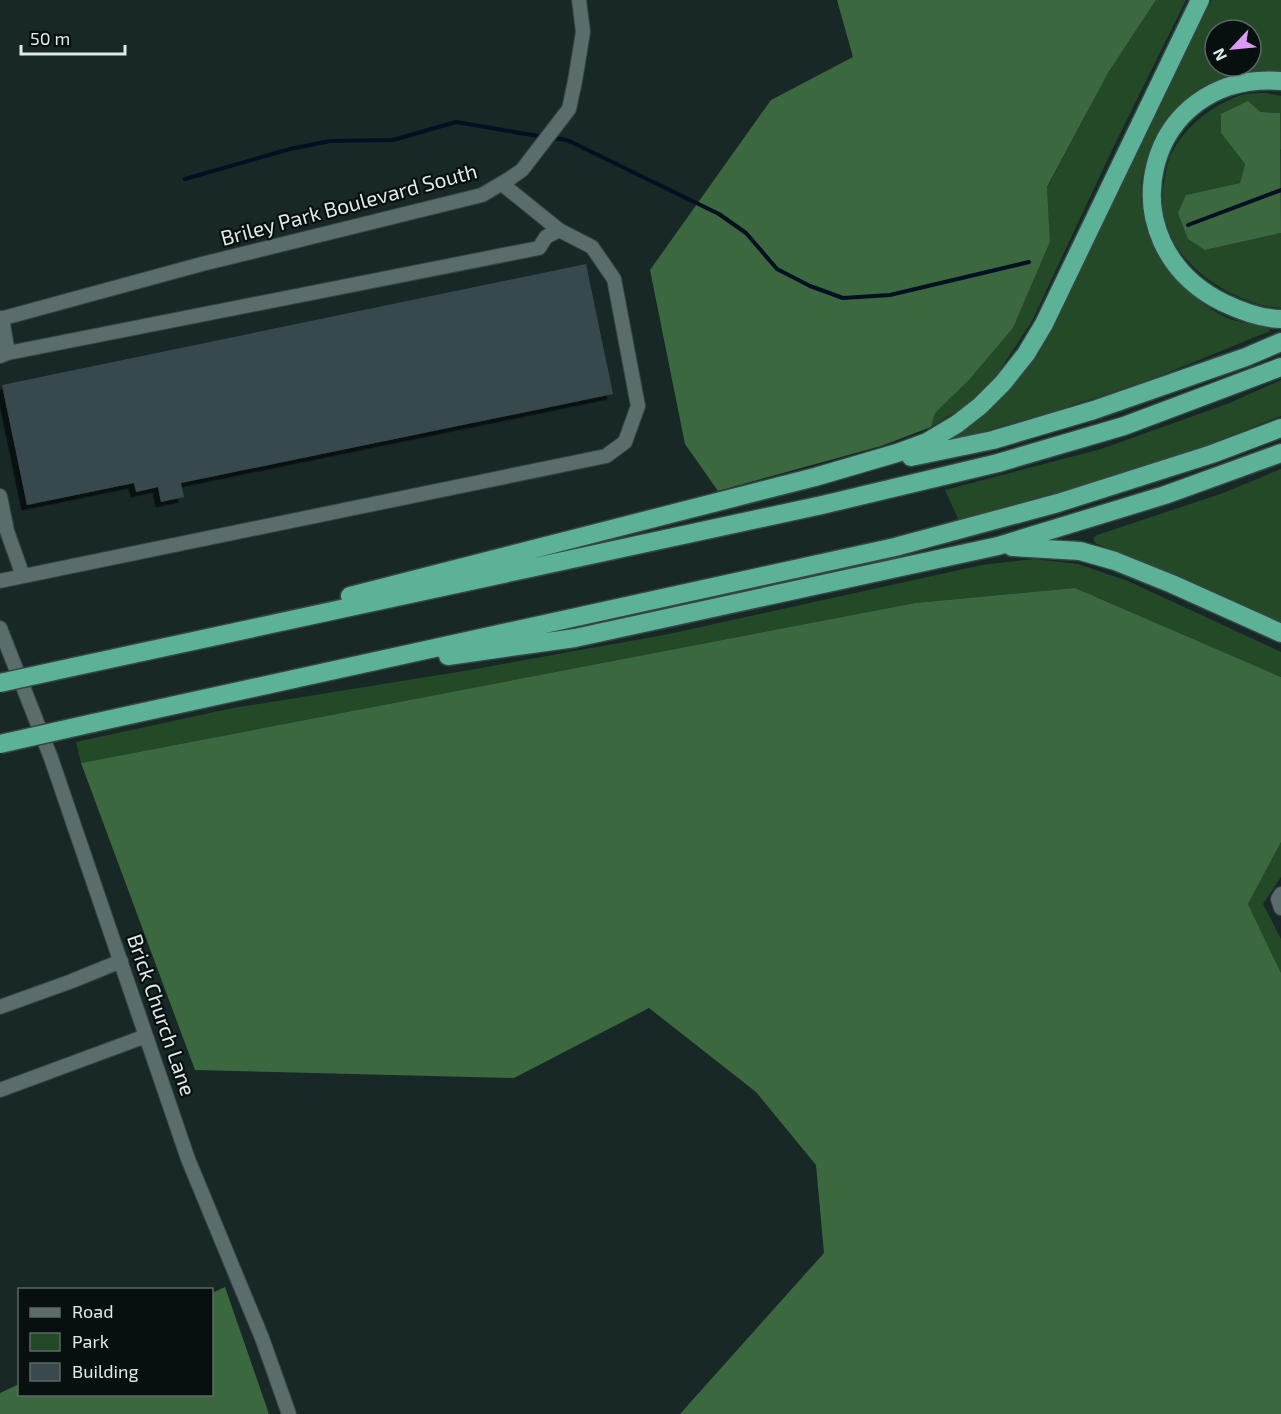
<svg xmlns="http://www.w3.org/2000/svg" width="1281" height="1414" font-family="'Exo 2',sans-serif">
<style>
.green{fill:#244927;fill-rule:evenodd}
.forest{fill:#3c683f}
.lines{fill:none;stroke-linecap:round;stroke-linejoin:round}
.stream{stroke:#001022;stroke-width:4}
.building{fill:#39494e;filter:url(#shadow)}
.minor-casing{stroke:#374444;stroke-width:16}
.highway-casing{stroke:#374444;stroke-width:21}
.minor{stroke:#5a6c6c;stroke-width:14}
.highway{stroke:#5cb296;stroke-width:18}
.highway-bridge-casing{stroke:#374444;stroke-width:21;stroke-linecap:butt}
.highway-bridge{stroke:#5cb296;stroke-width:18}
.labels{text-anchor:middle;stroke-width:4.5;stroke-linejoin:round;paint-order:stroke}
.street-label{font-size:21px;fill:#e0eaea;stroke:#080f0f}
</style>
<defs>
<filter id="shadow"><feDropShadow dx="-5.5" dy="5.5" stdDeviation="0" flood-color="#0009"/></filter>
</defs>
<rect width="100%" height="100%" fill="#172827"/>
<path class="green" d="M1156,0h30l-73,148 -81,173 -34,52 -33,33 -34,21 4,-14 34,-33 44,-52 37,-86 -3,-54 61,-115z
M1212,0h69v72c-15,1 -31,0 -46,4 -25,7 -52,22 -69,43 -4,6 -7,14 -10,21 -8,15 -16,35 -15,52 0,58 37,100 86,126 12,5 28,6 41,9l2,4c-33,13 -65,27 -98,40 -74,28 -151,51 -227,71l56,-46zM1215,30h36v36h-36z
M1266,93l15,3v54l-1,-1v-36l-20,-1 -39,21 24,31 -5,19 -54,12 19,55 76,-17v75c-38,-2 -87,-31 -106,-64 -4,-8 -8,-18 -10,-26 -4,-13 -3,-28 0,-41 1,-6 2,-12 4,-18 12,-29 40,-52 69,-63 9,-3 19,-3 28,-3z
M1281,380v36l-71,28 -123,42 -128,35 -14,-31 156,-41 126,-45z
M1281,469v154l-186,-80 -2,-5 4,-3 126,-42z
M1034,559l44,5 50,17 153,71v25l-206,-89 -160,15 -834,160 -5,-21 157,-34 231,-37 205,-37 313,-69z
M1281,842v35l-18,27 18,35v34l-33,-69z"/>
<path class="forest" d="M837,0h319l-48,73 -61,114 3,55 -37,86 -44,52 -34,33 -4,14 -50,19 -163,45 -33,-47 -35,-174 121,-170 82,-43z
M1248,101l12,11 20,1 1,120 -76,17 -17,-11 -10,-26 8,-18 54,-12 5,-19 -24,-31v-19z
M1075,588l206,89v165l-33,62 33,69v441h-601l144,-161 -8,-88 -60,-73 -107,-84 -135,70 -319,-8 -114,-307 834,-160z
M225,1287l44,127h-269v-21l19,-9 1,10h192v-101z"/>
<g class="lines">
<path class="stream" d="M552,138l15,2 152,74 27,19 31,36 33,17 33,12 47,-3 139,-33
M185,179l105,-30 40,-8 63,-1 63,-18 88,15
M1188,225l93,-35"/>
</g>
<path class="building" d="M586,264l27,130 -432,89 3,14 -23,5 -3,-15 -22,5 -2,-9 -107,22 -25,-120z"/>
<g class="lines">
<defs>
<path id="minor" d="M502,184l57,46
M2,318l6,35
M0,319l202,-55 280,-69 27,-16 13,-9 47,-61 6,-28 8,-49 -4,-32
M0,356l8,-3 531,-105 7,-11 13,-7 33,17 22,32 24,127 -13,36 -19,14 -606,125
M0,496l7,35 16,45
M0,628l51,130 137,401 74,179 27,76
M1281,894l-3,5 3,9
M0,1007l72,-26 49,-20
M0,1090l146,-54"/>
<path id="highway" d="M1281,81c-137,-11 -179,163 -57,222 17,8 38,16 57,16
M911,457l82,-17 101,-30 152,-53 35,-15
M1012,547l68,4 35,10 57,23 109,49
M350,596l465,-119 82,-24 30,-11 30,-18 23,-18 23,-23 23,-29 18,-30 156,-324
M448,656l127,-18 423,-92 167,-51 116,-42
M73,667l749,-162 176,-42 126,-37 157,-59
M93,723l802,-176 163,-44 154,-49 69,-26"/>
</defs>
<use href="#minor" class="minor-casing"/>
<use href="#highway" class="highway-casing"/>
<use href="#minor" class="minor"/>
<use href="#highway" class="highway"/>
<defs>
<path id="highway-bridge" d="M0,683l73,-16
M0,744l93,-21"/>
</defs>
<use href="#highway-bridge" class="highway-bridge-casing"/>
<use href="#highway-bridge" class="highway-bridge"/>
</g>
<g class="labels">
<g class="street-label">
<text transform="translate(349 205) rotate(-15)" y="7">Briley Park Boulevard South</text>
<text transform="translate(161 1015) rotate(71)" y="7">Brick Church Lane</text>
</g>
</g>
<rect x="18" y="1288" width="195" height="108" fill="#080f0f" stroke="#5e6767" stroke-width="1.5"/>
<rect x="30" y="1308" width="30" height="9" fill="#5a6c6c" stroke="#5e6767" stroke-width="1.5"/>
<text x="72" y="1318" font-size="18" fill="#e0eaea">Road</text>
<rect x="30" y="1333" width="30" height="18" fill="#244927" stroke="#5e6767" stroke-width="1.5"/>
<text x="72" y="1348" font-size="18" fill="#e0eaea">Park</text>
<rect x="30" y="1363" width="30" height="18" fill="#39494e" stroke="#5e6767" stroke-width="1.5"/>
<text x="72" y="1378" font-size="18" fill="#e0eaea">Building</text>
<g transform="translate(1233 48) rotate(244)"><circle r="28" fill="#080f0f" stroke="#5e6767" stroke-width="1.5"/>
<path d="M0-4.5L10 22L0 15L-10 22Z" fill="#dd99f3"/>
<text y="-9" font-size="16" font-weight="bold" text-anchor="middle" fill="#e0eaea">N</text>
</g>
<path d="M21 45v9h104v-9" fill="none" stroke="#e0eaea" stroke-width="3"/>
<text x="30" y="45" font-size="18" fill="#e0eaea" stroke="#080f0f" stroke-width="4.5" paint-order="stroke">50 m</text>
</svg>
